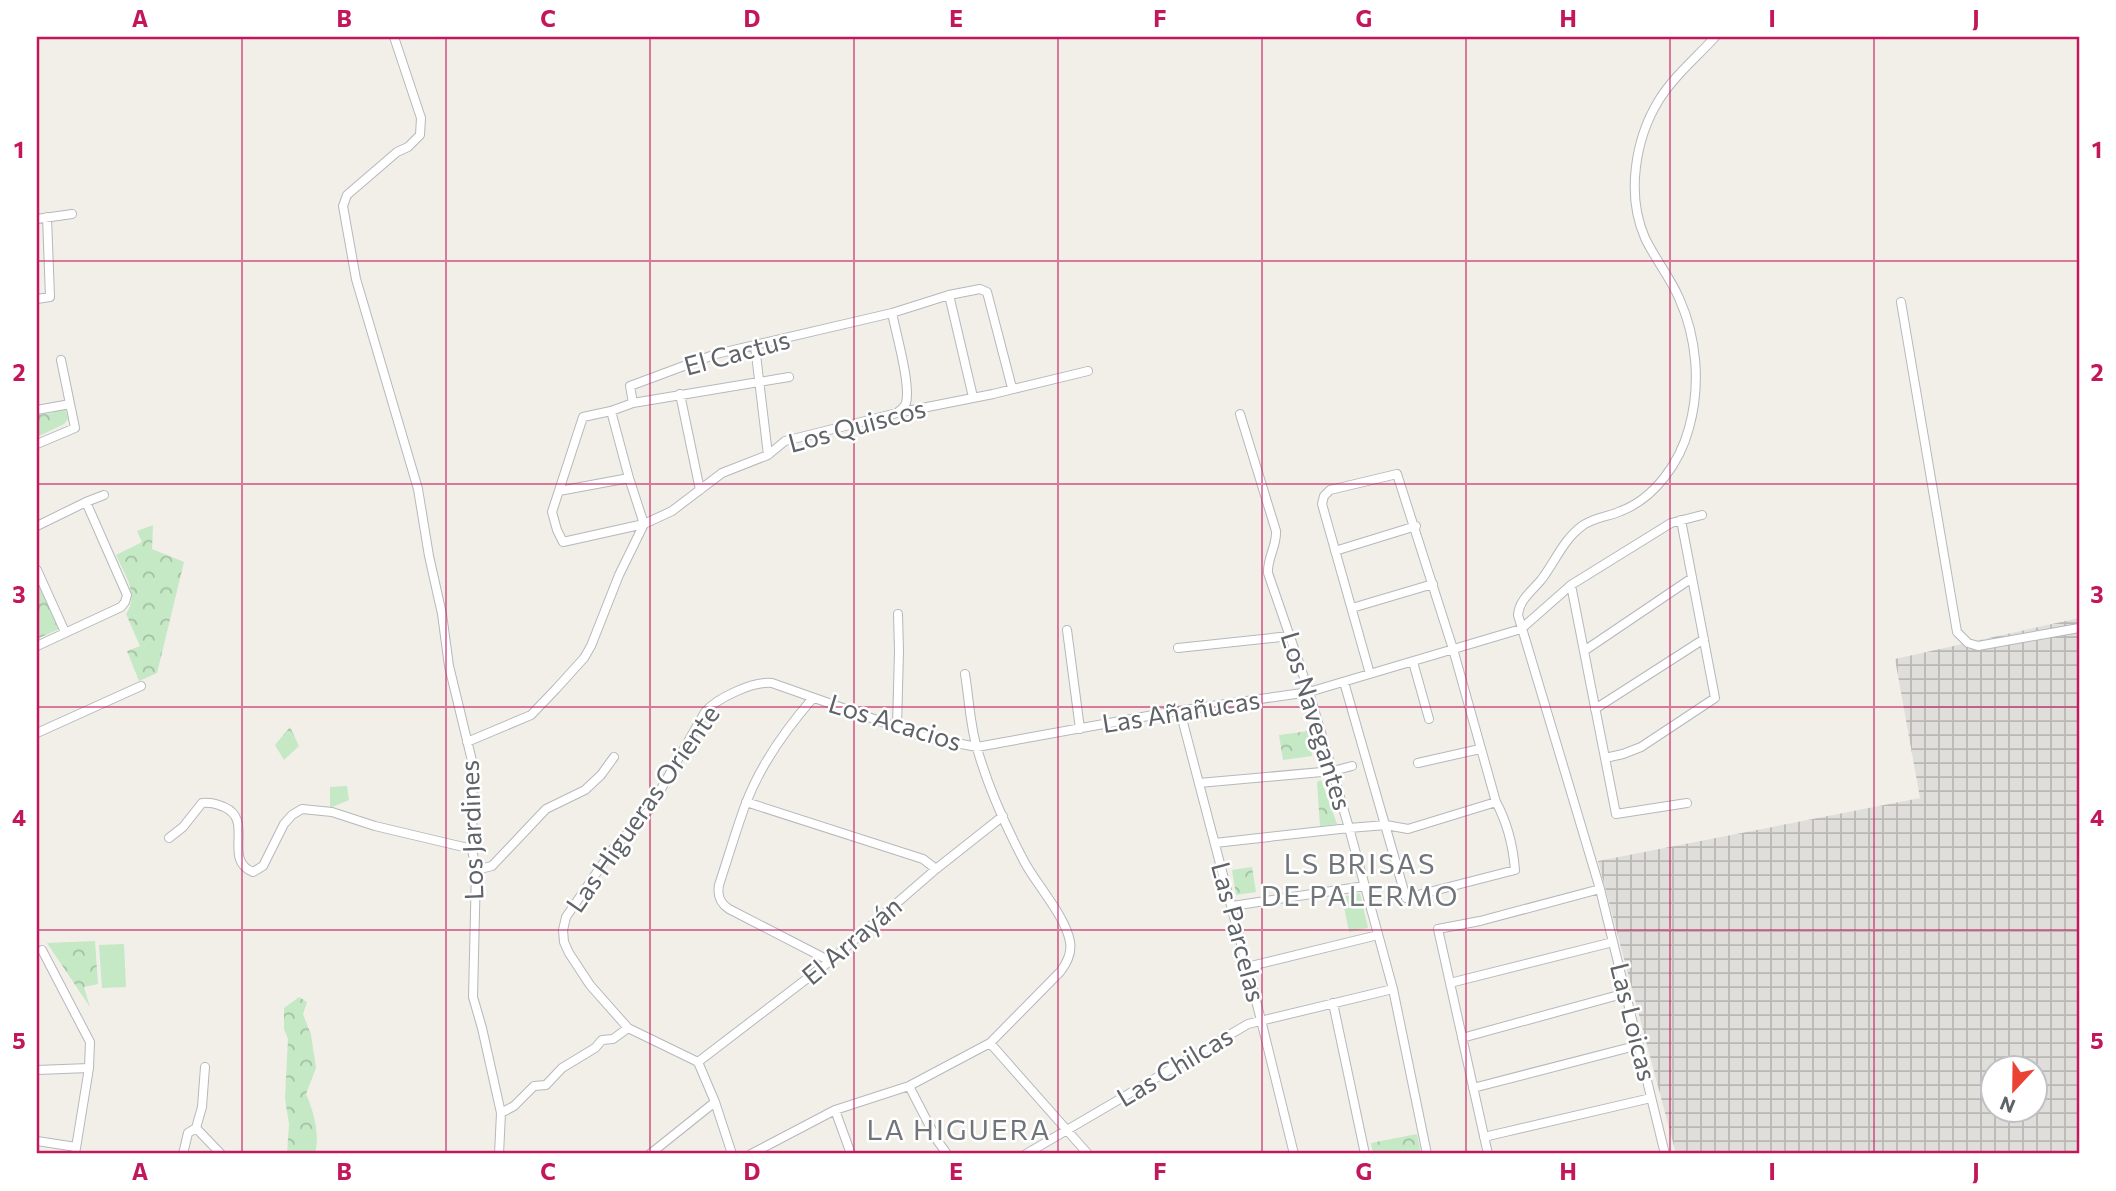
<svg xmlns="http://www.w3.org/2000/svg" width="2116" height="1191" font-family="Commissioner,sans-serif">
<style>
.industrial{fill:url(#industrial-grid);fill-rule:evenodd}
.grass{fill:#c5e8c5}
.forest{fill:url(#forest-crowns)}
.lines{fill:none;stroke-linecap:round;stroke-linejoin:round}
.minor-casing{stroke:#b5b8bc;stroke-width:10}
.minor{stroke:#fff;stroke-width:8}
.grid{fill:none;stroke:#c2185b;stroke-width:2;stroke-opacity:0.55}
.labels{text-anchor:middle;stroke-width:5;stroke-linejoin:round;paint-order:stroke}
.street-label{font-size:26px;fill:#5f6368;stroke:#fff}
.neighbourhood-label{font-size:28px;letter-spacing:2px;fill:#70757a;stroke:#fff}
.neatline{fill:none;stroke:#c2185b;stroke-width:2.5}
.grid-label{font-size:23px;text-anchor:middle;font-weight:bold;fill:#c2185b}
</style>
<defs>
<pattern id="industrial-grid" width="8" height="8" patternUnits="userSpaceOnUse" patternTransform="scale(1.75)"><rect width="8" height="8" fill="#e0deda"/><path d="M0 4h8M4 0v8" fill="none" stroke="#b9b8b5"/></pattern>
<pattern id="forest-crowns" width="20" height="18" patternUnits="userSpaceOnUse" patternTransform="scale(1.75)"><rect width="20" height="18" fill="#c5e8c5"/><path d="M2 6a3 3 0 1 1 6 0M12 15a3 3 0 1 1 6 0" fill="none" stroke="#a3c0a4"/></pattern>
</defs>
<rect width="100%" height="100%" fill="#f1efe8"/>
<path class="industrial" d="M2079,618v536h-403l-78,-293 322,-63 -25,-139zM1994,1068h42v42h-42z"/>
<path class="grass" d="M124,944l2,43 -24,1 -3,-43z"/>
<path class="forest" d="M65,408l3,11 -4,5 -27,13v-22l16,-2 1,-3z
M153,525l-1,24 32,13 -27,111 -18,8 -12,-30 13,-5 -14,-32c14,-20 -2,-40 -10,-59l26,-13 -5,-11z
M37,579l22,50 -20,9 -2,-4z
M290,727l9,19 -15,14 -9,-15z
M1309,731l3,25 -29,4 -4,-25z
M1321,780l16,44 -17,2 -3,-44z
M347,786l2,14 -19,8v-21z
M1252,867l4,25 -20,3 -4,-25z
M1360,893l8,35 -19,4 -7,-35z
M95,941l3,43 -14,3 6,20 -43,-64z
M299,997l8,5 -4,12 8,21 5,33 -10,26c8,18 14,41 9,60h-28l2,-30 -4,-25 3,-60 -4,-10v-21z
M1417,1134l4,20h-48l-2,-11z"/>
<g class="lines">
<defs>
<path id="minor" d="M394,37l27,81 -1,17 -12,12 -11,5 -50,43 -4,11 13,73 62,210 11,67 13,58 7,52 24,99 -1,84 4,21 -3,127 9,31 19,85 -2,41
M37,219l35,-5
M949,295l24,102
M37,299l13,-2 -3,-80
M1901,302l56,330 11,11 10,3 101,-18
M892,313c4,20 19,72 14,90 -2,5 -2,4 -7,8
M755,346l13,109
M680,394l20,96
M633,403l156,-26
M37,410l33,-6
M611,411l18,67 15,46 -81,18 -6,-12 -5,-18 31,-95 28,-6 22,-8 -3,-17 86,-32 176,-41 57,-18 31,-6 7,3 25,96
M1240,414l36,117c1,15 -9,27 -8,42l41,119 40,136 44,161 34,165
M37,444l38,-16 -14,-68
M559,491l70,-13
M86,502l18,-7
M37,526l49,-24 41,93 -2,7 -4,5 -84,39
M1335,551l81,-25
M37,570l28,62
M1571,585l45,229 71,-11
M1352,608l81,-24
M1067,630l13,99
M1178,648l112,-12
M1584,651l108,-73
M1413,662l16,57
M1344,682l62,216 109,-28c-2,-25 -7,-46 -19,-68l-43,-153 -56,-175 -67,16 -6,6 -2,8 48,170
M813,698c-27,31 -52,66 -67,105 -10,27 -18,55 -27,82 -2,11 1,18 10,24l101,52
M1595,709l109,-70
M1180,711l81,309 33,134
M897,726l2,-75 -1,-37
M37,733l104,-47
M467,742l64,-27 25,-26 28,-31 7,-12 28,-71 25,-51 28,-13 50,-38 46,-18 17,-14 112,-28 96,-19 95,-23
M1605,758l18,-4 18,-7 74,-49 -34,-178
M1418,763l62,-14
M1199,783l134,-12 19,-5
M746,802l177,57 13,10
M169,838l14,-11 19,-24c9,-1 14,1 22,4 31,13 -2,53 29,65l10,-6 21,-42 8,-9 10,-6 30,3 43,14 97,23
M1215,843l134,-15 37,-3 22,4 88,-27
M476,870l16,-4 54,-57 39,-19 16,-15 13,-18
M1232,906l133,-20
M42,950l48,92 -1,26 -14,86
M1247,967l131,-32
M1450,983l163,-41
M1333,1003l32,151
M1462,1038l164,-45
M990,1043l98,111
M698,1062l132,-101 106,-92 67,-53
M37,1070l52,-2
M909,1086l28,54 10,14
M1473,1088l166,-43
M835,1110l16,44
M501,1113l13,-7 20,-20 12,-1 16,-17 33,-20 7,-8 11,-1 15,-11
M196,1128l6,-21 3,-40
M1484,1137l167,-39
M37,1141l39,6
M183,1154l5,-21 8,-5 25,26
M650,1154l65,-52
M732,1154l-17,-52 -17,-40 -70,-34 -38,-43 -21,-32 -5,-11 -1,-12 3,-13 47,-68 36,-39 56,-98c12,-14 48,-31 67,-29l153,54 52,10 193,-35 139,-20 212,-63 50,-44 100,-62 31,-8
M751,1154l84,-44 74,-24 81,-43 70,-71c7,-9 12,-19 10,-30 -4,-25 -33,-57 -45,-79 -19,-36 -37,-76 -48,-115 -7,-23 -8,-50 -12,-74
M1026,1154l222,-130 145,-35
M1488,1154l-50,-225 42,-8 120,-32
M1665,1154l-65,-265 -82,-274c1,-15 14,-24 23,-35 14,-18 22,-40 41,-54 12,-9 26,-9 39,-15 34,-13 59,-49 68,-83 12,-43 8,-90 -10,-130 -9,-21 -24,-39 -34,-60 -19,-43 -10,-99 14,-138 15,-24 37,-42 56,-63"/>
</defs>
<use href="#minor" class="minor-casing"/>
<use href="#minor" class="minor"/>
</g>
<path class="grid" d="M242,37v1117M446,37v1117M650,37v1117M854,37v1117M1058,37v1117M1262,37v1117M1466,37v1117M1670,37v1117M1874,37v1117M37,261h2042M37,484h2042M37,707h2042M37,930h2042"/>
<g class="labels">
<g class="street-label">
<text transform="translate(737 353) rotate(-15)" y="9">El Cactus</text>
<text transform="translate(857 426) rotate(-15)" y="9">Los Quiscos</text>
<text transform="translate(1181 712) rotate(-9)" y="9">Las Añañucas</text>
<text transform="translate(1316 721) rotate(73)" y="9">Los Navegantes</text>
<text transform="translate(895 723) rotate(17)" y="9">Los Acacios</text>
<text transform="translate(643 809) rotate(-55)" y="9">Las Higueras Oriente</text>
<text transform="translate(472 830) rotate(-92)" y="9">Los Jardines</text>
<text transform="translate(1238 932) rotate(75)" y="9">Las Parcelas</text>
<text transform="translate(852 941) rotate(-40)" y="9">El Arrayán</text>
<text transform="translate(1633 1022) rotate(76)" y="9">Las Loicas</text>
<text transform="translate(1175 1067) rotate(-31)" y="9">Las Chilcas</text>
</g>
<g class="neighbourhood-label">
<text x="1360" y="874">LS BRISAS<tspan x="1360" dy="32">DE PALERMO</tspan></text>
<text x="959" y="1140">LA HIGUERA</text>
</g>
</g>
<rect width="2116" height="1191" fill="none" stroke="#ffffff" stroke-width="77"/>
<g transform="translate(2014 1089) rotate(202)"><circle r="33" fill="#ffffff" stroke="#bfc1c3" stroke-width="2"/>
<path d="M0-5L12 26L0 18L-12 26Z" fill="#ea4335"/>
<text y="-10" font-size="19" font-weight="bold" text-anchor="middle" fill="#5f6368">N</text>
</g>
<rect x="38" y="38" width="2040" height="1114" class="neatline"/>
<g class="grid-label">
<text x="140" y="27">A</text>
<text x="344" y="27">B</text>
<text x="548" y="27">C</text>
<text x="752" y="27">D</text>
<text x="956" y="27">E</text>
<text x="1160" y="27">F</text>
<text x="1364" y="27">G</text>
<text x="1568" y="27">H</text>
<text x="1772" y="27">I</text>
<text x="1976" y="27">J</text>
<text x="19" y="158">1</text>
<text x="2097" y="158">1</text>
<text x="19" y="381">2</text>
<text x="2097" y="381">2</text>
<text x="19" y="603">3</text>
<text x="2097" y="603">3</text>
<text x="19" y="826">4</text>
<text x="2097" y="826">4</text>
<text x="19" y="1049">5</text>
<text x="2097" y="1049">5</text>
<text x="140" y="1180">A</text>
<text x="344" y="1180">B</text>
<text x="548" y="1180">C</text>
<text x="752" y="1180">D</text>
<text x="956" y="1180">E</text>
<text x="1160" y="1180">F</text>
<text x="1364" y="1180">G</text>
<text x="1568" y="1180">H</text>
<text x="1772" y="1180">I</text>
<text x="1976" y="1180">J</text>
</g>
</svg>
